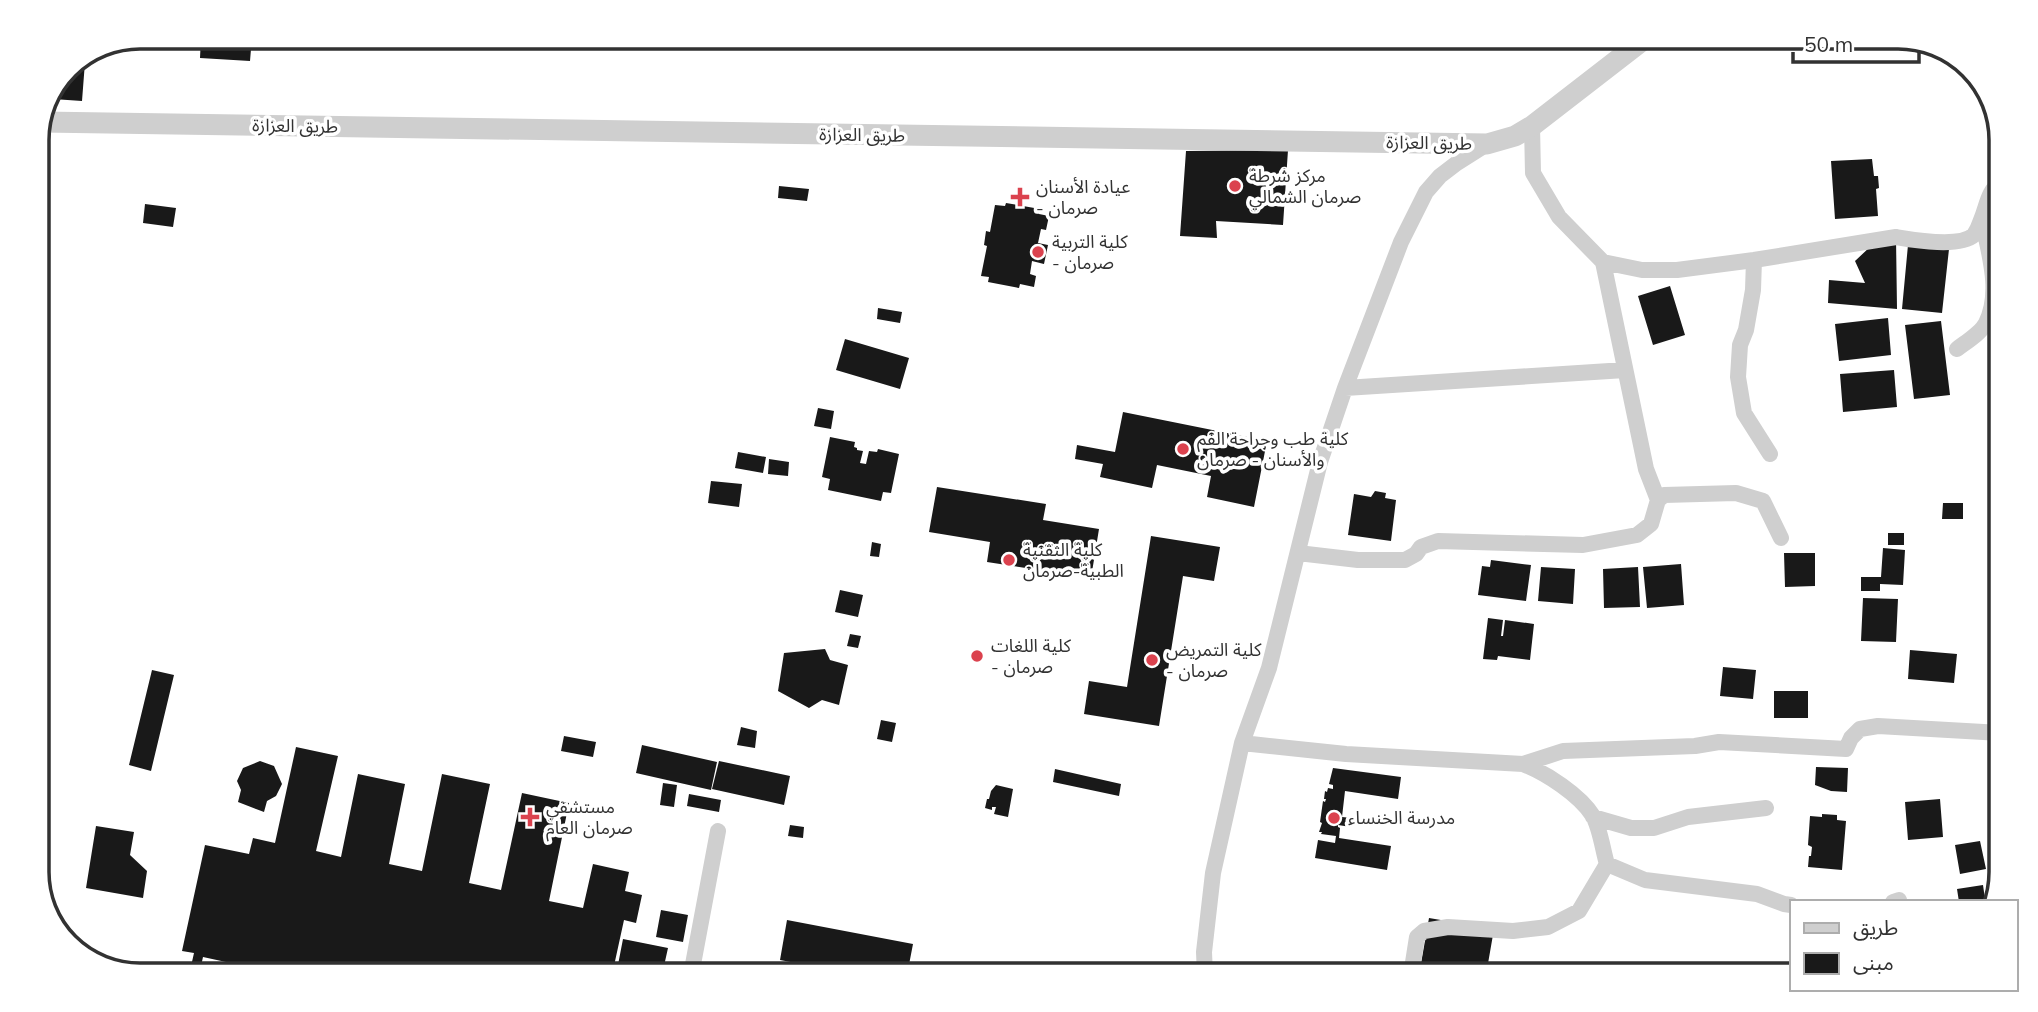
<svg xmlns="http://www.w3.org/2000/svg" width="2038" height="1012" font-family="Mulish,'Noto Sans Arabic',sans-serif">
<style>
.building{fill:#191919}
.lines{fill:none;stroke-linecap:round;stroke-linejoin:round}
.minor{stroke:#cfcfcf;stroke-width:16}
.tertiary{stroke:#cfcfcf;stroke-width:21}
.poi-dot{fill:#db424e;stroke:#fff;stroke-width:2.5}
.labels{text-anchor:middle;stroke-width:7;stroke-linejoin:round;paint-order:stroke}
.street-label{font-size:18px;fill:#323232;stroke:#fff}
.poi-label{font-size:18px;fill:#323232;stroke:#fff;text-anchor:start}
.rim{fill:none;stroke:#323232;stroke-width:3.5}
</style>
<rect width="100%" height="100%" fill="#fff"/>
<path class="building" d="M201,37h51l-2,24 -50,-3z
M81,61l4,1 -3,39 -29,-2 14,-32z
M1288,150l-5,75 -67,-4 1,17 -37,-2 6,-85z
M1872,159l2,17h4l1,12 -3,1 2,27 -43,3 -4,-58z
M779,186l30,3 -2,12 -29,-3z
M1006,203l34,6 -1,5 10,2 -3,14 -5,-1 -3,14 10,2 -4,19 -12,-3 -2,13 6,2 -2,11 -14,-3 -1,4 -31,-6 1,-5 -8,-1 6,-30 -3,-1 2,-14 4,1 5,-27 10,1z
M145,204l31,4 -3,19 -30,-4z
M1896,237l1,72 -69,-6 1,-23 36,3 -10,-22 16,-15z
M1908,245l41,4 -7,64 -40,-4z
M1670,286l15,49 -32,10 -15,-49z
M878,308l24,4 -2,11 -23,-4z
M1888,318l3,37 -52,6 -4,-37z
M1941,321l9,74 -36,4 -9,-74z
M845,339l64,19 -9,31 -64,-19z
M1894,370l3,37 -54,5 -3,-38z
M818,408l16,3 -3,18 -17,-3z
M1123,412l144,29 -13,66 -47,-10 4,-21 -54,-11 -5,23 -52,-11 3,-13 -28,-5 2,-14 38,7z
M830,437l25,5 -1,5 3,1v2l6,1 -3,12 6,1 3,-13 8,1 1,-3 21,5 -8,39 -8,-1 -2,9 -53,-11 2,-11 -8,-2z
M738,452l28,5 -3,16 -28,-5z
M769,459l20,3 -1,14 -20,-2z
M711,481l31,3 -3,23 -31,-4z
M937,487l109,17 -3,16 56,9 -8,49 -104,-16 3,-20 -61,-10z
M1375,491l11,2 -1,5 11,2 -5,41 -43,-6 6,-41 17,3z
M1943,503h20v16h-21z
M1888,533h16v12h-16z
M1151,536l69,11 -6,34 -31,-5 -24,150 -75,-12 5,-33 38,6z
M872,542l9,2 -2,13 -9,-1z
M1883,548l22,2 -2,35 -23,-1v7h-19v-14h20z
M1784,553h31v33l-30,1z
M1491,560l40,5 -5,36 -48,-6 4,-29 8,1z
M1681,564l3,41 -37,3 -4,-41z
M1541,567l34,2 -2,35 -35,-3z
M1638,567l2,40 -36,1 -1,-39z
M840,590l23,5 -5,22 -23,-5z
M1863,598l35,1 -2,43 -35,-1z
M1488,618l15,2 -2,16h2l2,-16 29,4 -4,36 -32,-4 -1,4 -14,-1z
M850,634l11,2 -3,12 -11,-2z
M825,649l5,11 18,5 -9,40 -17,-5 -13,8 -31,-17 6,-38z
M1910,650l47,4 -3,29 -46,-4z
M1723,667l33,3 -3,29 -33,-3z
M152,670l22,5 -23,96 -22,-6z
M1774,691h34v27h-34z
M881,720l15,3 -4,19 -15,-3z
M741,727l16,4 -2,17 -18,-3z
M564,736l32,6 -3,15 -32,-6z
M642,745l75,17 -6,28 -75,-17z
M296,747l42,9 -22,95 25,6 17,-83 47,10 -16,80 33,7 20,-97 48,10 -21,99 32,7 21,-97 47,10 -20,98 34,7 10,-44 36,8 -4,19 17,4 -6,28 -12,-3 -12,55h-389l3,-13 -23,-5 -4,18h-10l5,-22 -12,-2 23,-106 44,9 4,-16 22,5z
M260,761l14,5 8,18 -6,12 -9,5 -3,11 -26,-10 3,-12 -4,-9 6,-13z
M719,761l71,15 -6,29 -72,-16z
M1816,767l32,1 -1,24 -16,-1 -16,-6z
M1333,768l68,9 -3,22 -53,-8 -3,26 10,1 -1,9 -13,-2v2l2,1 -1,10 52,8 -4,24 -72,-12 3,-18 17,3 1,-7 -15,-2 1,-2h-3l3,-9 -2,-1 3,-21 2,1 1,-3h-2l1,-8 2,1 1,-4 5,1v-4l-4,-1z
M1055,769l66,15 -2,12 -66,-14z
M663,783l14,2 -3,22 -14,-2z
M996,785l17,4 -5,28 -14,-3 2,-7h-4v3l-7,-2 2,-9h2l2,-8z
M689,794l32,6 -2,12 -32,-6z
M1940,799l3,38 -35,3 -3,-38z
M1822,814l15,1v5l9,1 -4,49 -34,-3 1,-11h2l1,-9 -4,-2 2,-29 12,1z
M790,825l14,2 -1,11 -15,-2z
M96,826l38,6 -4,23 17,16 -4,27 -57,-10z
M1980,841l6,28 -26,5 -5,-29z
M1983,885l2,14 7,-1 1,4h-34l-2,-13z
M661,910l27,5 -5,27 -27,-5z
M1429,918l65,11 -8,46h-67z
M787,920l126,24 -6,31h-48l-79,-15z
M623,939l45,9 -6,27h-46z"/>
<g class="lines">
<path class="minor" d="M1532,126l1,47 26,44 44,45 39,8h35l77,-10 142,-23c18,3 63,11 78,-2 2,-3 6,-12 7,-15 7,-17 6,-27 20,-39
M1754,260l-1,30 -7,40 -6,15 -2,32 6,36 26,41
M1603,262l43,207 12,31
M1957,349c9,-7 24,-16 29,-26 16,-32 2,-72 -4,-104
M1345,388l280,-18
M1298,553l60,7h47l11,-6 5,-7 17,-6 145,4 54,-10 14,-11 7,-24 6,-5 72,-2 27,8 18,37
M1242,743l104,11 177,10c23,9 57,31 70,52 7,12 10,35 14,48l38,16 112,14 27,10 7,1
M1523,764l40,-13 132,-5 24,-4 127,7 5,-11 9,-9 18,-3 123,7
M1593,817l38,11h23l34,-11 78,-9
M1893,902l6,-2
M691,975l27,-144
M1205,975l-1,-23 9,-79 29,-130 27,-75 51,-206 25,-74 56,-146 25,-50 14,-16 17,-13 30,-19
M1411,975l6,-38 7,-6 24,-4 65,4 35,-4 31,-16 28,-47"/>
<path class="tertiary" d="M42,122l1445,22 28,-8 17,-10 115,-89"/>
</g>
<g class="poi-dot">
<circle cx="1235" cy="186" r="7"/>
<path d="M1016.5 186.5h7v7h7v7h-7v7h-7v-7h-7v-7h7z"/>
<circle cx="1038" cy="252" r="7"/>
<circle cx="1183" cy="449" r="7"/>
<circle cx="1009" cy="560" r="7"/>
<circle cx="977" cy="656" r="7"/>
<circle cx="1152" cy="660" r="7"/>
<path d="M526.5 806.5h7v7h7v7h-7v7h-7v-7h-7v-7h7z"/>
<circle cx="1334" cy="818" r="7"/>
</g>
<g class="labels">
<g class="street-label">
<text transform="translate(295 126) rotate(1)" y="6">طريق العزازة</text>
<text transform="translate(862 135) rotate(1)" y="6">طريق العزازة</text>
<text transform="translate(1429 143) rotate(1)" y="6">طريق العزازة</text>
</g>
<g class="poi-label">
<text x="1249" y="182">مركز شرطة<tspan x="1249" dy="21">صرمان الشمالي</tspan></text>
<text x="1036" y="193">عيادة الأسنان<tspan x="1036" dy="21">- صرمان</tspan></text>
<text x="1052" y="248">كلية التربية<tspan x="1052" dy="21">- صرمان</tspan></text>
<text x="1197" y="445">كلية طب وجراحة الفم<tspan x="1197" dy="21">والأسنان - صرمان</tspan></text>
<text x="1023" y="556">كلية التقنية<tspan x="1023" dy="21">الطبية-صرمان</tspan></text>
<text x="991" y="652">كلية اللغات<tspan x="991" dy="21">- صرمان</tspan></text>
<text x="1166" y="656">كلية التمريض<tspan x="1166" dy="21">- صرمان</tspan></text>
<text x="546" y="813">مستشفي<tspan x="546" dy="21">صرمان العام</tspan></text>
<text x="1348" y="824">مدرسة الخنساء</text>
</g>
</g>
<path d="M0 0H2038V1012H0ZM140 49H1898A91 91 0 0 1 1989 140V872A91 91 0 0 1 1898 963H140A91 91 0 0 1 49 872V140A91 91 0 0 1 140 49Z" fill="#fff" fill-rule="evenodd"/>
<path class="rim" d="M140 49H1898A91 91 0 0 1 1989 140V872A91 91 0 0 1 1898 963H140A91 91 0 0 1 49 872V140A91 91 0 0 1 140 49Z"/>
<rect x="1790" y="900" width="228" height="91" fill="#ffffff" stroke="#adadad" stroke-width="2"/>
<rect x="1804" y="923" width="35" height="10" fill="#cfcfcf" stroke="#adadad" stroke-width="2"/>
<text x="1853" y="935" font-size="21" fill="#323232">طريق</text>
<rect x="1804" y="953" width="35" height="21" fill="#191919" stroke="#adadad" stroke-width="2"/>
<text x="1853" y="970" font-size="21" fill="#323232">مبنى</text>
<path d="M1793 52v10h126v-10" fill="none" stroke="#323232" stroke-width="3.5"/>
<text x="1804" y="52" font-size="21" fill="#323232" stroke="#ffffff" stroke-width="5" paint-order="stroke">50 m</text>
</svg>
